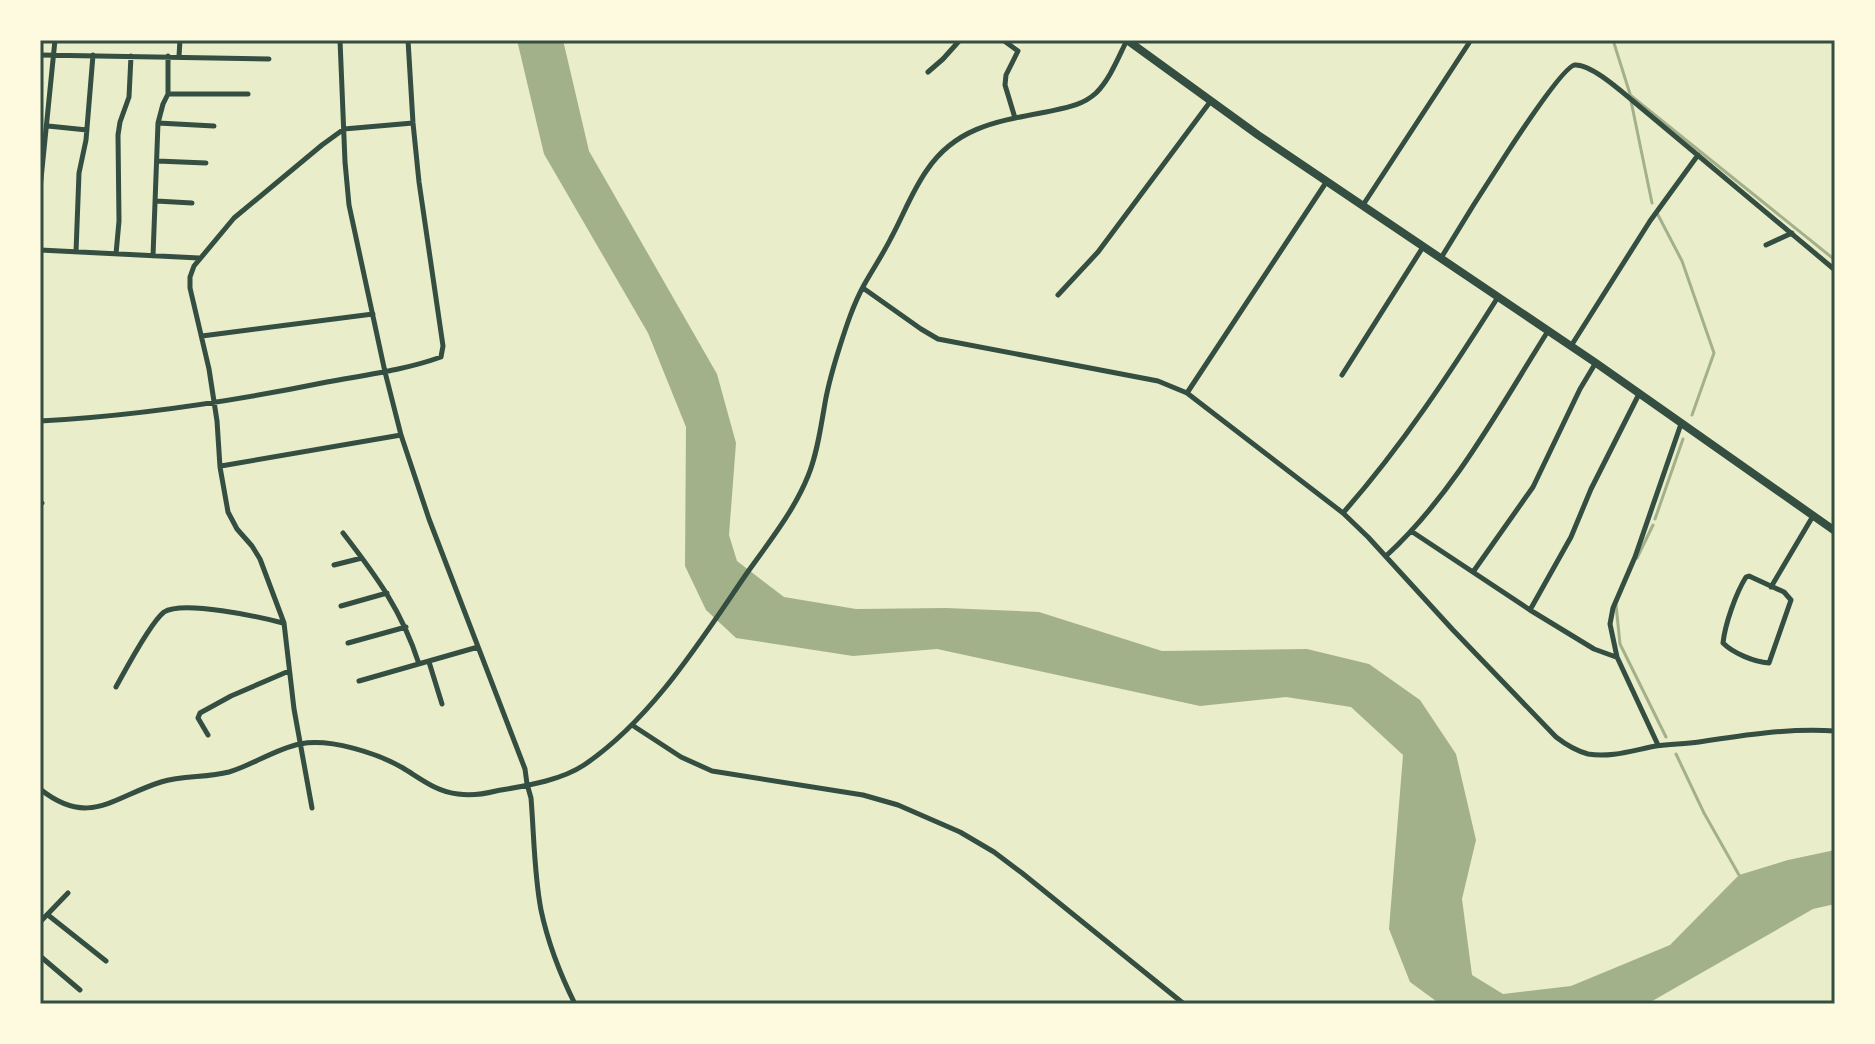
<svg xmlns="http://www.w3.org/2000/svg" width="1875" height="1044" font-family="Barlow,sans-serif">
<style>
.water{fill:#a3b18a}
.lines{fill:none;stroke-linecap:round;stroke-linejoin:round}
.stream{stroke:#a3b18a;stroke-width:3}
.minor{stroke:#344e41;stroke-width:5}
.primary{stroke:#344e41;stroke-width:8}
.neatline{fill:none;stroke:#344e41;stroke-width:3}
</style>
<rect width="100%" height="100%" fill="#e9edc9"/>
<path class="water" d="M517,40h46l26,111 128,223 19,69 -7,92 8,26 47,36 72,12 90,-1 93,4 123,39 145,-2 62,15 51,36 36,54 20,86 -14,59 10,76 31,19 68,-8 99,-41 69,-70 49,-15 47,-10v54l-22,5 -166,95h-207l-30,-22 -21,-53 14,-174 -52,-48 -65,-10 -86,9 -263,-57 -84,7 -117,-18 -30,-28 -21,-44 1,-139 -38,-94 -104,-179z"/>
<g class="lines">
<path class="stream" d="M1613,40l17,54
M1630,95l205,165
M1631,101l21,102
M1657,213l25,48 32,92 -22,62
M1655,519l28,-80
M1637,558l16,-33
M1616,605l4,39 46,93
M1676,754l28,59 35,62"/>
<path class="minor" d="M340,40l5,122 4,43 36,167 16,63 28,84 96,250 2,15 4,14c3,36 3,76 10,112 7,33 19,64 34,94
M1003,40l15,11 -12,24 -1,10 10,33
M40,55l229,4
M179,56l1,-16
M928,72l15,-13 17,-19
M168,94h80
M158,123l56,3
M48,126l39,4
M157,161l49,2
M40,189l15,-149
M156,201l36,2
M1363,205l106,-162
M1766,245l26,-12
M40,250l159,8
M76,252l3,-79 7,-33 7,-85
M116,254l3,-33 -1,-86 2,-13 9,-25 2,-41
M153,256l5,-133 5,-19 5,-10v-38
M1441,258c15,-25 117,-192 134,-193 16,-1 46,26 58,36l202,169
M863,288l58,41 17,10 220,42 29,12 156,120 25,24 85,93 103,107c9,7 21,14 32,17 23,4 46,-4 68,-8 14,-2 29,-2 43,-4 45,-7 90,-14 136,-11
M1058,295l40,-43 112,-150
M202,336l171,-22
M1571,346l79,-125 48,-66
M1342,375l81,-128
M1187,393l140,-212
M40,421c95,-5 194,-20 287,-39 38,-7 78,-12 114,-25l2,-11 -24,-164 -6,-59 -5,-83
M221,466l180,-31
M40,504l2,-1
M1343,513c59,-67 107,-140 155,-216
M1411,531l119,79 64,39 22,8
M343,533c34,44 59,78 76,131
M1386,556c67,-61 114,-149 162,-225
M334,565l28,-7
M1473,572l60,-85 47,-98 15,-25
M1749,576l35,16 7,8 -22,63c-15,-1 -36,-10 -46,-20 2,-19 13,-50 23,-66z
M1771,587l42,-71
M341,606l46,-13
M1530,610l41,-73 20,-48 48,-95
M348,643l58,-16
M429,662l13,42
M359,681l119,-34
M116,687c10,-18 34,-64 48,-75 19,-12 96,5 119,11
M632,725l49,32 31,14 151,24 35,10 62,27 34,20 28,21 162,131
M208,735l-10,-17 2,-5 31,-17 58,-25
M1658,745l-41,-88 -7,-33 3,-16 22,-51 46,-133
M40,789c49,39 73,8 121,-7 22,-7 45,-4 68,-10 24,-7 46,-23 71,-28 30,-6 77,9 103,24 18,11 34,24 55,26 13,2 26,0 38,-3 28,-5 64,-10 88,-26 68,-46 117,-125 163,-192 22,-31 47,-62 61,-97 9,-22 12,-45 16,-67 3,-20 9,-41 15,-60 7,-22 14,-44 25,-64 9,-16 19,-31 27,-47 12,-22 21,-47 36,-68 29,-43 71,-49 119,-58 18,-4 36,-6 50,-19 14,-14 22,-35 31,-53
M312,808l-18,-99 -10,-86 -24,-64 -8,-13 -15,-17 -9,-17 -8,-45 -3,-46 -8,-52 -19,-81v-11l4,-11 40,-48 88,-73 22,-16 69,-6
M48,915l58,46
M40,922l28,-29
M40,956l40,34"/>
<path class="primary" d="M1127,40l131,95 338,228 239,168"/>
</g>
<rect width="1875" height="1044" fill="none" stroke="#fefae0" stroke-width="84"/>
<rect x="42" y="42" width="1791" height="960" class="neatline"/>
</svg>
